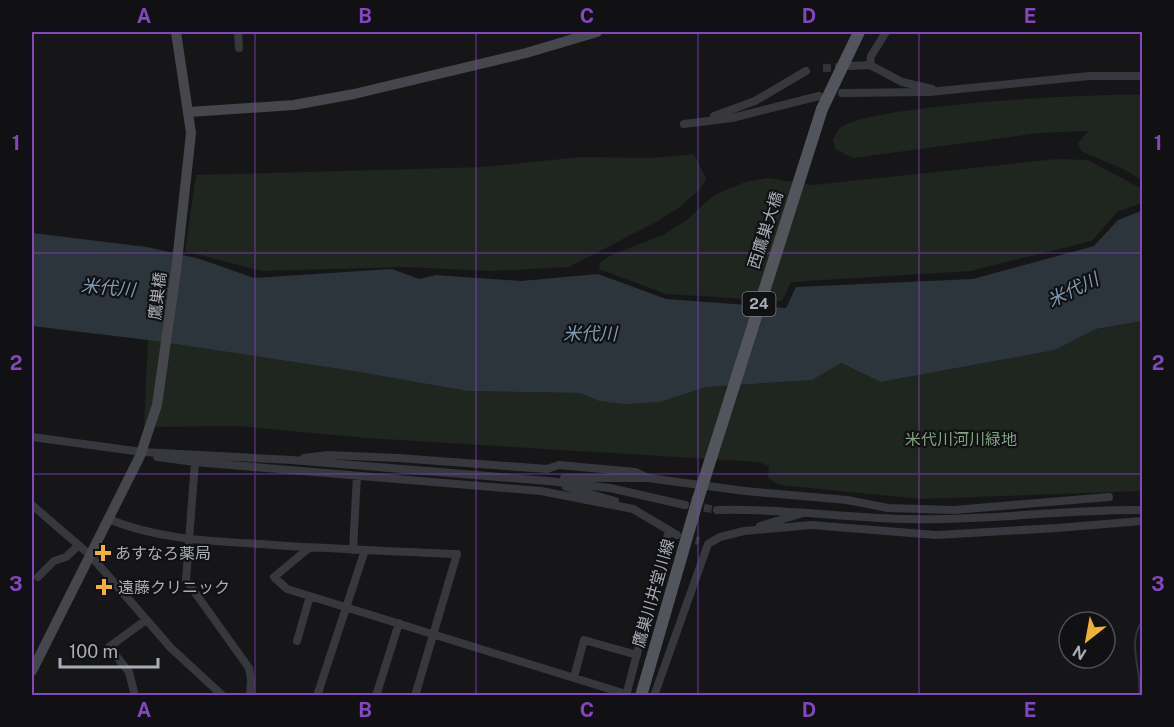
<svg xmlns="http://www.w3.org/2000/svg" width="1174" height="727" font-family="'Public Sans','Noto Sans JP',sans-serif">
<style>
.green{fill:#1e261f}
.water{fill:#2c353c}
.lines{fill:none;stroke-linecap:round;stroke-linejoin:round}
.stream{stroke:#2c353c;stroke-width:2}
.street-tunnel{stroke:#333438;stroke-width:8;stroke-dasharray:8 4;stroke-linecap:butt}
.street{stroke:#37383d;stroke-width:8}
.secondary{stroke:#45474d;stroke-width:10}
.primary{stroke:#53555c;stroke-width:12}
.primary-bridge{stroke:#53555c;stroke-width:12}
.grid{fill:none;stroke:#8446be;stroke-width:1.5;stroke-opacity:0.55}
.poi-dot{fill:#f2b134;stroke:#111113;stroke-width:2}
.labels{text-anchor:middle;stroke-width:4.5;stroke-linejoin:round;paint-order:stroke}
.shield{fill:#111113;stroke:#7b7e86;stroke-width:1.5}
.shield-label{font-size:15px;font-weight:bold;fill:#a8adb8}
.street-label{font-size:16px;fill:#a8adb8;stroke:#111113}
.park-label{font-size:16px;fill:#7fa381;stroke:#111113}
.poi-label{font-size:16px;fill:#a8adb8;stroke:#111113;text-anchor:start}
.water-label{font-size:18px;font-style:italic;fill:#7f9bb3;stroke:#111113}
.neatline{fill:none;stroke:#8446be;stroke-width:2}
.grid-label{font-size:20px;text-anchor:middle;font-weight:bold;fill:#8446be}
</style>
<rect width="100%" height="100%" fill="#161618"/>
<path class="green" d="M1142,95v85l-17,-10 -44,-19 -3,-8 10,-12 -48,2 -187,25 -18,-9 -2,-9c2,-3 4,-9 7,-12 29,-23 257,-35 302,-33z
M694,154l12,25 -6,10 -20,18 -24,15 -87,45 -77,4 -88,-4 -143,4 -76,-20 11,-76 287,-8 99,-10 69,1z
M1057,159l31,1 54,29v14l-25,9 -25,29 -121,30 -180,11 -9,19 -116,-7 -67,-25 1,-7 11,-7 52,-20 25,-16 26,-24 31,-13 23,-4 45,7z
M1142,321v170l-221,8 -142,-14 -11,-7 1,-12 -10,-4 -393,-24 -127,-12 -95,1 4,-87 205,31 114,20 113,2 19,8 61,1 46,-15 105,-7 30,-17 41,19 173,-32 41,-21z"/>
<path class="water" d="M1141,211l1,1v109l-46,8 -41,21 -174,32 -40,-19 -29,17 -106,7 -46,15 -35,2 -26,-3 -19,-8 -113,-2 -114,-20 -205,-31 -116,-14v-93l115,14 53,12 54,19 138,-9 27,10 17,-4 85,6 77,-7 68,25 120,9 10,-21 177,-8 121,-33 24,-26z"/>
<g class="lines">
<path class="stream" d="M1139,696c4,-25 -13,-51 3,-75"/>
<path class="street-tunnel" d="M823,68l22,-1
M692,506l25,4
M684,537l15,4"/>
<path class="street" d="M238,32l1,16
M886,32l-15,24 -1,9 32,17 30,7
M849,66l21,-1
M842,93l87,-1 161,-16h52
M714,116l41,-15 51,-30
M684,124l48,-6 87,-22
M32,437l110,15 150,8 256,21 62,7 75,17
M157,457l38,5 346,29 92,18 44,26
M304,458l24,-3 70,3 149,11 12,-4 76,7 9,4
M195,462l-9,118 63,88 2,12 -1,16
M564,478h84l97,13 102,9 41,8 66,2 155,-13
M566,487l49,14
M32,505l58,50 81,93 52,48
M717,510c64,-2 128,8 192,9 78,2 156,-10 233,-9
M108,519c49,20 100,22 152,25 66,5 131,7 197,10l-42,142
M760,526l40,-12
M309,548l-35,29 13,12 339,105
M353,550l4,-74
M38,577l16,-16 12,-4 13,-12
M297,641l13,-45
M574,677l10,-37 53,15
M135,696l-6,-24 -20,-25 37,-27
M317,696l48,-146
M376,696l23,-73
M626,696l43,-166
M654,696l54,-152 12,-7 24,-6 67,-6 125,10 121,-7 85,-7"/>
<path class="secondary" d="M189,112l105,-7 60,-11 172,-41 71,-21
M32,671l108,-215 17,-51 19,-134 15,-138 -15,-101"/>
<path class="primary" d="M822,109l37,-77
M641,696l57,-197"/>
<path class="primary-bridge" d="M698,499l124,-390"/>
</g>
<path class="grid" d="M255,32v664M476,32v664M698,32v664M919,32v664M32,253h1110M32,474h1110"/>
<g class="poi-dot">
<path d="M100 544h6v6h6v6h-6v6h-6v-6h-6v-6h6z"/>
<path d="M101 578h6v6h6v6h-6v6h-6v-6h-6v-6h6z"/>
</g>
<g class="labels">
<rect class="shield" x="742.5" y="292" width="33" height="24" rx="4.5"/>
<g class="shield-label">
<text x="759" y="309">24</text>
</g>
<g class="street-label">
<text transform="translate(765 230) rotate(-72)" y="6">西鷹巣大橋</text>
<text transform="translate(157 296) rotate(-83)" y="6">鷹巣橋</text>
<text transform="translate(653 593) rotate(-74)" y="6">鷹巣川井堂川線</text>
</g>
<g class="park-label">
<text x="961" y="445">米代川河川緑地</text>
</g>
<g class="poi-label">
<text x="115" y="559">あすなろ薬局</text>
<text x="118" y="593">遠藤クリニック</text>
</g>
<g class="water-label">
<text transform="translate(108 288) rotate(5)" y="6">米代川</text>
<text transform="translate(1073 290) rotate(-26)" y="6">米代川</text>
<text x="590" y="340">米代川</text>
</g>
</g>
<rect width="1174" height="727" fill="none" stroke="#111113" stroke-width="66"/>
<g transform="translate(1087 640) rotate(211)"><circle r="28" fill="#111113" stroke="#4d4f55" stroke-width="1.5"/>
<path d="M0-4.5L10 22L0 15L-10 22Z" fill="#f2b134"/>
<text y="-9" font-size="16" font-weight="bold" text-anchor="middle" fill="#a8adb8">N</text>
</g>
<path d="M60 658v9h98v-9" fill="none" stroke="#a8adb8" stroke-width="3"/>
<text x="69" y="658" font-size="18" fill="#a8adb8" stroke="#111113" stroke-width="4.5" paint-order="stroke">100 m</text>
<rect x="33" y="33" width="1108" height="661" class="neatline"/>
<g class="grid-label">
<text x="144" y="23">A</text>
<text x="365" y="23">B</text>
<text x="587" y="23">C</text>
<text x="809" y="23">D</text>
<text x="1030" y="23">E</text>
<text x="16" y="150">1</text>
<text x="1158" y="150">1</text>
<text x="16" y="370">2</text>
<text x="1158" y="370">2</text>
<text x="16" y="591">3</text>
<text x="1158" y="591">3</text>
<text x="144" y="717">A</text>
<text x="365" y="717">B</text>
<text x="587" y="717">C</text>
<text x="809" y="717">D</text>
<text x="1030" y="717">E</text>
</g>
</svg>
